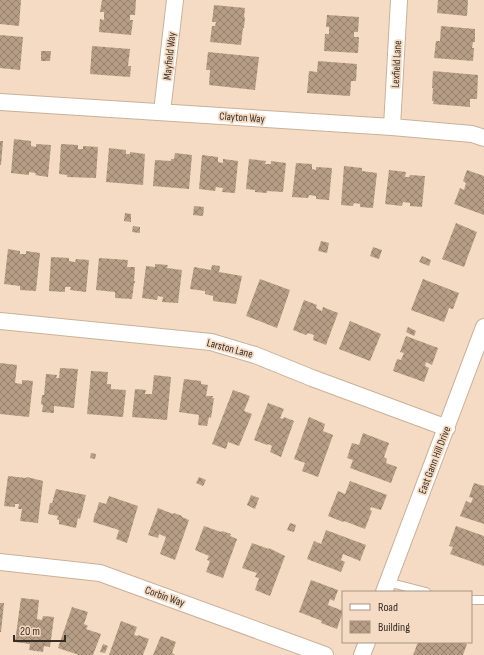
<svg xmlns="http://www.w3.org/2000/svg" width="484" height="655" font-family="'Sofia Sans Condensed',sans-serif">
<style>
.building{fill:url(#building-cross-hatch)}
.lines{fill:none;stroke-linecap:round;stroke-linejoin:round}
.lane-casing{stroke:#c9b199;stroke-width:10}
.street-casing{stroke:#c9b199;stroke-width:18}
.lane{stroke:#fff;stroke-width:8}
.street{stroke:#fff;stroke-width:16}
.labels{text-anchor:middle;stroke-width:3.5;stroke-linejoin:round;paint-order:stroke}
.street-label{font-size:11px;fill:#372d24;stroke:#f5dbc3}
</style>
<defs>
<pattern id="building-cross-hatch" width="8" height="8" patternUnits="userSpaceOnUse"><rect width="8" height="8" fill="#b59d86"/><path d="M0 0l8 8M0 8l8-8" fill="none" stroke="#94806d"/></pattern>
</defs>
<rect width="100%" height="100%" fill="#f5dbc3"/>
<path class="building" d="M0,0h21l-2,26 -19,-2z
M102,0h34l-1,15h-5v5h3l-2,15 -32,-3 1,-13 4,1v-8h-4z
M438,0h30l-1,16 -30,-3z
M214,5l31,3 -1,9h1l-1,11h-1l-2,17 -31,-3 2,-16h3l1,-4h-4z
M327,15l32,2 -1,15h-4v5h5l-1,16 -34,-2 1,-17h4v-7h-3z
M441,26l34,3v13h-2l-1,6h2l-1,13 -39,-3 2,-17h4z
M0,35l23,2 -3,33 -20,-2z
M92,46l38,3 -2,17h3l-1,11 -40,-3z
M41,51h10l-1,10h-9z
M208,52l51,5 -4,33 -46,-5 1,-15h-4z
M318,61l39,3 -1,17h-5l-1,15 -43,-3 2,-22 8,1z
M433,71l45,4 -1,24h-7v8l-37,-3 1,-3h-2l1,-13h-1z
M14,139l17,2v5l5,1v-3l15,1 -3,32 -13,-2 1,-2 -7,-1v3l-18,-2z
M0,141h3l-2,24h-1z
M61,144l17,1v4h5v-3l15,1 -2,31 -29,-1v-2l-8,-1z
M109,148l17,2v4h4v-2l15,2 -2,31 -37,-3z
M175,153l17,2 -3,34 -36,-3 2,-26 16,1v-2h3z
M202,155l16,2v5l5,1v-4l15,2 -3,32 -13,-1 1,-4 -7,-1 -1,4 -16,-2z
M249,159l17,2 -1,3h6v-3l15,2 -3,29 -16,-1v2l-12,-1v-2l-9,-1z
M296,163l16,1v5l4,1v-3l16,1 -3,32 -13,-1v-3l-7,-1 -1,3 -16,-1z
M344,166l18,2v3l15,2 -4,35 -13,-1v-3l-6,-1 -1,3 -12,-1z
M389,170l17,2 -1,5h4l1,-2 15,1 -3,31 -12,-1v-3l-7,-1 -1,4 -17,-2z
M467,170l17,6v39l-30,-11 6,-16 4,2 2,-7 -3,-2z
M194,206l10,1 -1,9 -10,-1z
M125,213l6,1v8l-7,-1z
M456,223l21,9 -13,35 -22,-8z
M133,226l7,1v6l-8,-1z
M321,241l8,2 -2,10 -9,-2z
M373,247l9,3 -3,9 -9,-3z
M8,249l12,2v3h6v-3l14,2 -4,38 -16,-1v-4l-16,-2z
M422,256l9,4 -2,6 -10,-4z
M51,257l18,1v3l6,1 1,-3 13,1 -3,32 -16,-2 1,-3h-6v5l-16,-1z
M99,258l29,2 -1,7h8l-1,14h1v2h-1l-2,16 -17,-1v-6l-19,-2z
M155,264l13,1 -1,3 15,2 -4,33 -16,-1 1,-5 -5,-1 -1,4 -15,-2 4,-32 9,1z
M212,265l8,1 -1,6 23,4 -6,28 -23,-3v-5l-8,-2v-3l-15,-2 4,-22 17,3z
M260,279l30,11 -13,38 -31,-12z
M423,279l36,14 -6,16 -4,-1 -5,14 -33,-12z
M304,300l13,5 -1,3 6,3 1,-4 15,6 -12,32 -13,-5 1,-5 -6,-2 -2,2 -13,-5z
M350,321l31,13 -11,27 -31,-12z
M408,327l8,4 -2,5 -8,-4z
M406,336l32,12 -6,17 -6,-3 -1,4 4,2 -5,14 -31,-11 4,-12 4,1 3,-7 -4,-1z
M0,363l17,2 -2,18 7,1v-4l11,1 -4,36 -29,-3z
M60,368l18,1 -4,39 -20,-2v7l-12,-1 1,-7 -2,-1 1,-9h2l2,-21 11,1 -1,3h3z
M91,371l17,1 -1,12h4v5l15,1 -3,27 -36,-3z
M154,375l17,2 -4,43 -35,-3 3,-28 11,1 -1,4h7z
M184,379l17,2v3l7,1 -2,11h7l-1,2h2l-3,20 -2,-1 -2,9 -9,-1 1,-10 -20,-3z
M233,390l17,6 -6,15 8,3 -13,32 -11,-4 -2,7 -14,-5z
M268,403l16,6 -4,9 3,1 1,-2 10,4 -13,36 -11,-5 2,-6 -4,-2 -1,1 -13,-5z
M309,417l16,7 -2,7 10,4 -15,42 -16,-6 3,-8 -11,-4z
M363,433l26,10 -5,14 3,2 -1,4 11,4 -6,16 -41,-15 3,-8 -6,-2 5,-15 7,2z
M91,453l5,1 -1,5 -5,-1z
M8,476l18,2 1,-1 16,4 -5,42 -18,-2 2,-12h-4l1,-5h-4v3l-11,-1z
M199,477l7,3 -3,6 -7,-3z
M350,481l37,14 -6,15 -10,-3 -1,3 2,1 -7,18 -21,-8 -1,1 -15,-6 10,-25 7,3z
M474,483l10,3v38l-24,-8 6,-15 5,2 2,-5 -4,-1z
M56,489l30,6 -6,24 -2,-1 -2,10 -17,-4v-4h-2l1,-4 -10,-2 2,-11h2z
M251,495l8,3 -4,11 -8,-4z
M109,496l29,10 -11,37 -11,-4 3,-9 -26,-8 2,-9h1l3,-11 7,2z
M158,508l15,6 1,-1 8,3v1l7,3 -14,40 -15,-6 6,-17 -7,-3 -1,4 -10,-3z
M290,523l6,2 -2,7 -7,-2z
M204,526l17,6 1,-1 9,3 -1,2 7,3 -14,39 -17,-6 4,-11 -3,-1 2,-4 -14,-6z
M456,526l28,10v30l-34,-12 3,-7 -4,-1z
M326,530l40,15 -6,16 -17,-7 -2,6 4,2 -4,10 -34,-13 7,-18 7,3z
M252,543l17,6v-1l16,8 -15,40 -15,-6 4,-12 -4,-1 2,-4 -15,-5z
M311,580l27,10 -4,11 -4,-2 -2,6 15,6 -6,18 -16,-6 1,-2 -23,-9z
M21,598l18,2 -2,19 5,1 1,-4 11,1 -4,30 -6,-1 -1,6 -14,-2 1,-6 -15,-2z
M0,603h4l-3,29h-1z
M72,607l16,5 -4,12 4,2 -2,3 15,5 -8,21h-14l-21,-7z
M121,621l16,6 -3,8 4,1v-1l11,4 -6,16h-34z
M161,636l15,6 -4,11 3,2h-22z
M418,642h43l6,2 -4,11h-50z
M103,644l5,2 -3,7 -5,-1z"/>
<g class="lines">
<defs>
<path id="lane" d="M387,582l39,10
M471,600h13"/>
<path id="street" d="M0,102l392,25 80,7 12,4
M162,112l13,-112
M392,127l7,-127
M0,321l211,21 44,13 57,23 135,50
M0,562l100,11 225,82
M384,592l100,-265
M362,655l5,-13"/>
</defs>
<use href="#lane" class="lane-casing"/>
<use href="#street" class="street-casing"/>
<use href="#lane" class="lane"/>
<use href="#street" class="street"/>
</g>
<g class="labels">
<g class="street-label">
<text transform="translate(169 56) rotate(-84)" y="4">Mayfield Way</text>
<text transform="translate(396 64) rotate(-87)" y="4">Lexfield Lane</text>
<text transform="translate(242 117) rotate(4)" y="4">Clayton Way</text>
<text transform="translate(230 348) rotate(15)" y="4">Larston Lane</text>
<text transform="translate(434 460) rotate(-69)" y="4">East Gann Hill Drive</text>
<text transform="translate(165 596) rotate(20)" y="4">Corbin Way</text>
</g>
</g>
<rect x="342" y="591" width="130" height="52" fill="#f5dbc3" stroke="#a99583"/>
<rect x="350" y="604" width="20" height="6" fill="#ffffff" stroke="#a99583"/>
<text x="378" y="611" font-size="12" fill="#372d24">Road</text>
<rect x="350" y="621" width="20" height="12" fill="url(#building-cross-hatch)" stroke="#a99583"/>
<text x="378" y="631" font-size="12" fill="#372d24">Building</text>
<path d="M14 635v6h51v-6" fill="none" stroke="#372d24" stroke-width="2"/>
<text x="20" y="635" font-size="12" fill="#372d24" stroke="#f5dbc3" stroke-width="3" paint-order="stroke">20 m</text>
</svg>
